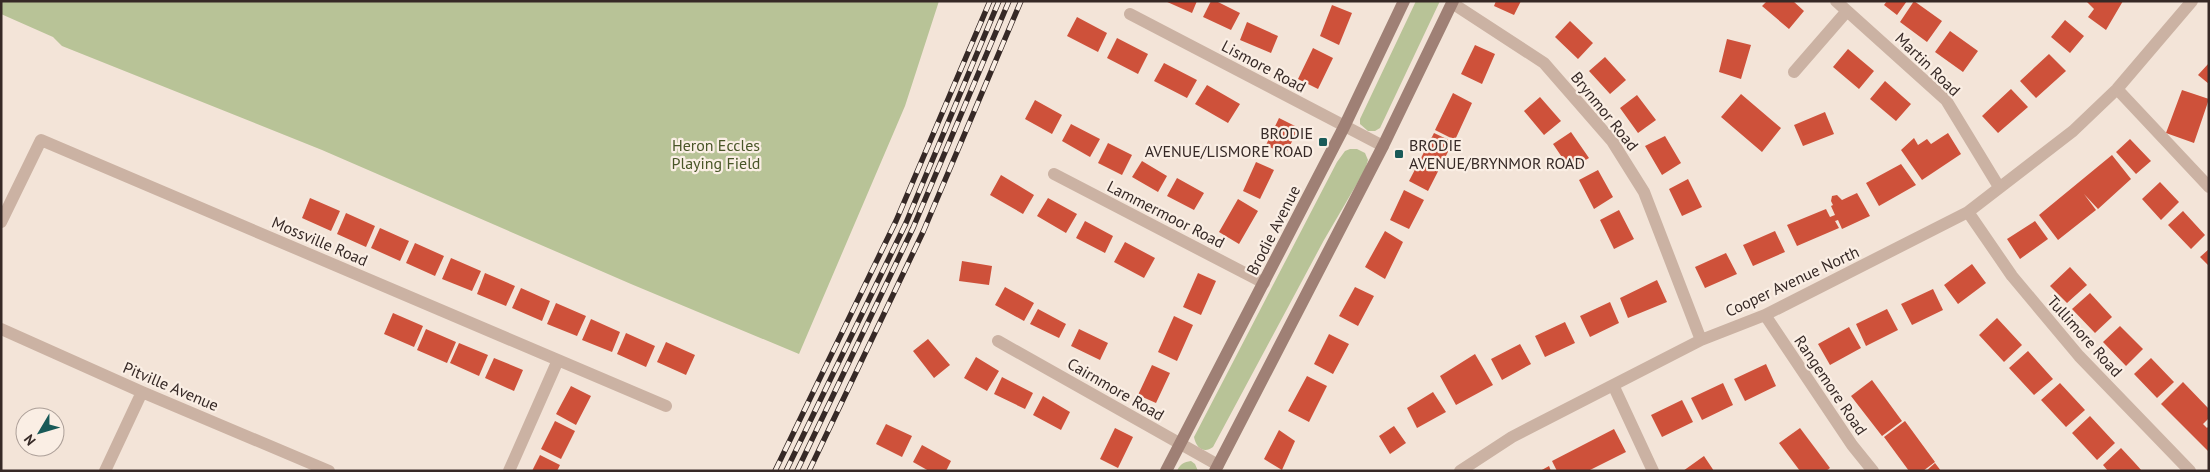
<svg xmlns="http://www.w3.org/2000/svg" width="2210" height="472" font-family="'PT Sans',sans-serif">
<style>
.green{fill:#b8c397}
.building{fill:#ce513a}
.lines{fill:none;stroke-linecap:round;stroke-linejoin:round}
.street{stroke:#cbb2a3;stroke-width:12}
.secondary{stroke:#9f8075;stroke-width:12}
.rail-casing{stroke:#362926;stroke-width:5.5}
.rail{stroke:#faeee4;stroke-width:4;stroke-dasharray:11;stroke-linecap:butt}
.poi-dot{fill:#195a58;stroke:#faeee4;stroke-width:2}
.labels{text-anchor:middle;stroke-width:4.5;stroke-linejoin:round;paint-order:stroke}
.street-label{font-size:16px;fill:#362926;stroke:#faeee4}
.poi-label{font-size:16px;fill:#362926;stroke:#faeee4;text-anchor:end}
.park-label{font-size:16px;fill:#495628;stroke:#faeee4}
</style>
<rect width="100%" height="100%" fill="#f3e4d8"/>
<path class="green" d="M1,1h938l-34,105 -106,248 -168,-70 -309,-134 -260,-104 -9,-9 -52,-23z
M1416,1h24l-60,127 -5,3h-7l-8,-7v-5z
M1350,149h7l8,4 3,7 -3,10 -41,70 -111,207c-9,7 -17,1 -19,-10l143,-275 8,-11z
M1191,461l4,3 3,7h-21c3,-7 7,-9 14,-10z"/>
<path class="building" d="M1165,1h32l-5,12z
M1211,1h5l24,12 -9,17 -28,-13z
M1496,1h25l-7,14 -20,-9z
M1767,1h26l11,10 -15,18 -27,-23z
M1887,1h20l-10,14 -13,-10z
M1914,1l28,20 -15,21 -27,-20z
M2086,1h37l-17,29 -18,-13 6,-8z
M1332,5l20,8 -13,32 -19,-9z
M1077,17l30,16 -9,19 -31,-16z
M2065,20l19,16 -14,17 -19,-16z
M1570,21l23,22 -15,16 -23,-22z
M1247,22l31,14 -7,17 -31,-13z
M1950,31l28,20 -15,21 -28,-20z
M1117,38l31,16 -10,20 -31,-16z
M1727,39l24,6 -10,34 -22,-7z
M1475,45l20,9 -13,30 -21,-10z
M1313,48l20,10 -15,31 -20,-10z
M1848,49l26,22 -15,18 -26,-22z
M2049,54l17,17 -30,27 -16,-17z
M1605,57l21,23 -16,14 -21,-23z
M1164,63l33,17 -10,18 -33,-17z
M2209,63v21l-11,-9z
M1885,81l26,23 -15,17 -26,-22z
M1207,85l33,19 -12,19 -33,-19z
M2011,89l17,18 -30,26 -16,-17z
M2182,90l27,9 -15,44 -28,-10z
M1453,93l19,10 -17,37 -20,-10z
M1741,94l40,34 -19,24 -41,-35z
M1637,95l19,25 -18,13 -18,-25z
M1540,97l21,24 -17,14 -20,-24z
M1035,100l27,15 -10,19 -27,-15z
M1825,112l9,22 -31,12 -9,-21z
M1279,118l20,10 -14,27 -19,-10z
M1071,124l29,15 -10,18 -28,-16z
M1571,132l18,26 -19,11 -17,-25z
M1434,133l19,9 -25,49 -19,-10z
M1948,133l13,21 -39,26 -21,-30 13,-12 4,7 9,-6 4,5z
M1665,136l16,27 -19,12 -17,-29z
M2130,139l21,22 -15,13 -20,-22z
M1108,143l24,12 -10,20 -24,-12z
M2112,155l19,24 -33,30 -14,-15 12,16 -38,30 -19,-25z
M1142,161l25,15 -9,16 -26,-15z
M1256,162l18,8 -14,29 -17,-8z
M1901,164l15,21 -37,21 -13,-23z
M1598,170l15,27 -19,12 -15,-29z
M1001,175l33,20 -11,19 -33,-19z
M1177,178l27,15 -10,17 -27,-14z
M1688,179l14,28 -20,9 -13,-27z
M2160,182l19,20 -18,18 -19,-21z
M1404,190l20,10 -15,29 -19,-9z
M1857,193l13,23 -28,13 -4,-9 -3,1 4,7 -42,18 -10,-21 39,-16 4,8 5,-2 -4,-9 2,-1 -2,-4 1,-5 5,-1 5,5z
M310,198l30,13 -9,20 -29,-13z
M1048,198l29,16 -11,19 -29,-17z
M1238,199l20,12 -19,33 -20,-12z
M1619,210l15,29 -20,10 -14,-29z
M2183,211l22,24 -14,14 -23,-24z
M346,213l29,13 -9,21 -29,-13z
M1085,221l28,15 -8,17 -29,-15z
M2035,221l13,18 -28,20 -13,-20z
M380,228l29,13 -9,20 -29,-13z
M1385,231l18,11 -18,37 -20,-12z
M1775,231l10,21 -32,14 -10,-21z
M1125,242l30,16 -11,20 -30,-16z
M415,243l29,13 -9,20 -29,-13z
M2209,249v17l-9,-9z
M1726,253l11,21 -32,14 -10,-21z
M451,258l30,13 -9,20 -30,-12z
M962,261l30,5 -3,19 -30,-4z
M1972,264l14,19 -28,21 -14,-19z
M2070,267l17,18 -20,18 -17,-17z
M485,273l30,13 -9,20 -29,-12z
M1198,273l18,8 -15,34 -18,-8z
M1657,280l10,22 -39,16 -8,-20z
M1005,287l29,16 -10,18 -29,-16z
M1355,287l19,9 -16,30 -19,-10z
M521,288l29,13 -8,20 -30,-13z
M1933,289l10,21 -31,15 -11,-21z
M2090,293l22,24 -17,16 -23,-24z
M1610,302l9,21 -29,14 -10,-21z
M556,303l30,13 -9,20 -30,-12z
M1038,309l28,15 -7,14 -29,-14z
M1887,309l11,21 -32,16 -10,-22z
M393,313l30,13 -9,21 -30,-13z
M1174,316l19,9 -16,36 -19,-9z
M1997,318l25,27 -18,17 -25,-27z
M591,319l29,13 -8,20 -30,-12z
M1565,322l10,21 -30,14 -10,-21z
M2120,326l23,23 -17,17 -23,-24z
M1849,327l12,21 -31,17 -12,-21z
M426,329l30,13 -9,21 -30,-13z
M1079,329l29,14 -8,17 -29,-14z
M626,333l29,13 -9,21 -29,-13z
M1329,334l20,10 -16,30 -19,-10z
M928,339l22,26 -16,13 -21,-27z
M666,342l29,13 -9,20 -29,-13z
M459,343l29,12 -9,21 -29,-13z
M1520,344l11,20 -29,16 -11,-21z
M2028,351l25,28 -19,16 -25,-27z
M1475,354l18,31 -37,20 -16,-29z
M976,357l23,14 -12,20 -23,-13z
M494,358l29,12 -9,21 -29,-13z
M2151,358l23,24 -17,16 -23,-24z
M1766,364l10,22 -31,15 -11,-22z
M1152,365l18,8 -14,30 -18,-8z
M1307,376l20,10 -18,36 -21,-11z
M1002,377l31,16 -8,16 -31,-15z
M1872,380l30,41 -20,15 -31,-40z
M2183,382l26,27v9l-6,6 4,4 2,-2v26l-48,-48z
M1723,383l10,22 -31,15 -11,-22z
M2060,383l25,27 -19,17 -25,-27z
M571,386l20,10 -15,29 -20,-11z
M1433,392l13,20 -29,16 -10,-20z
M1043,396l27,16 -9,18 -28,-15z
M1682,400l11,22 -31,15 -11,-22z
M2090,416l25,27 -18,17 -25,-27z
M555,421l20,10 -14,28 -20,-10z
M1905,421l30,41 -12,9h-14l-25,-34z
M886,424l26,12 -10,21 -26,-13z
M1394,426l12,17 -16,11 -11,-18z
M1115,428l18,9 -15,31 -18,-9z
M1800,428l30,40 -4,3h-26l-21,-28z
M1614,429l12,23 -38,19h-31l-5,-10z
M1279,430l16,11 -13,29 -18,-11z
M922,445l29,16 -5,10h-17l-16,-9z
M2121,448l13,14 8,9h-34l-5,-6z
M540,455l20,10 -3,6h-25z
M1704,456l10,15h-31z
M1935,463l6,8h-15z
M1549,466l2,5h-11z"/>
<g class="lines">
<path class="street" d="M1836,1l110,99 53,87
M1452,3l92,60 68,78 32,51 57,148
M1130,14l253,132
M1794,72l53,-61
M2117,89l92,98
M1054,174l210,109
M1968,212l44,64 67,80 111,115
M1,222l40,-82 625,266
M1765,315l87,130 21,26
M1,329l141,63 187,79
M998,341l220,124
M1614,387l39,84
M105,471l37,-79
M509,471l49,-111
M1460,471l52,-34 189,-97 64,-25 203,-103 105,-81 44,-42 75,-88"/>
<path class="secondary" d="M1166,471l178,-344 60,-126
M1215,471l168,-325 70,-145"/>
<defs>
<path id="rail" d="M775,471l121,-250 94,-220
M786,471l120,-248 93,-222
M797,471l116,-243 96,-227
M809,471l114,-239 98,-231"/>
</defs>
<use href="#rail" class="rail-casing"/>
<use href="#rail" class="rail"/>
</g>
<g class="poi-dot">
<rect x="1318" y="137" width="10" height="10" rx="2.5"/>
<rect x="1394" y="149" width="10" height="10" rx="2.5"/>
</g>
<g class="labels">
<g class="street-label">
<text transform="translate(1928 64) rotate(44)" y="6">Martin Road</text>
<text transform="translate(1264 66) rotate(28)" y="6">Lismore Road</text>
<text transform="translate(1605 111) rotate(51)" y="6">Brynmor Road</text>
<text transform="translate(1166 214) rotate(27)" y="6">Lammermoor Road</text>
<text transform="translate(1273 230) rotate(-63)" y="6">Brodie Avenue</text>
<text transform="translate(320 241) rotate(23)" y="6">Mossville Road</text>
<text transform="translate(1792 281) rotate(-25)" y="6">Cooper Avenue North</text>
<text transform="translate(2085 336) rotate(48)" y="6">Tullimore Road</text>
<text transform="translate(1831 385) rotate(56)" y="6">Rangemore Road</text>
<text transform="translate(171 386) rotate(23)" y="6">Pitville Avenue</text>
<text transform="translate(1116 389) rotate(30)" y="6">Cairnmore Road</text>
</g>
<g class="poi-label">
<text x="1313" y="139">BRODIE<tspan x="1313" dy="18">AVENUE/LISMORE ROAD</tspan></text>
<text x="1409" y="151" text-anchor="start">BRODIE<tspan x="1409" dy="18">AVENUE/BRYNMOR ROAD</tspan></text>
</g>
<g class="park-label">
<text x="716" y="151">Heron Eccles<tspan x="716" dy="18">Playing Field</tspan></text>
</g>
</g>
<rect width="2210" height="472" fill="none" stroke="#362926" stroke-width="5"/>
<g transform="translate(40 432) rotate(232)"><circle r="24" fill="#faeee4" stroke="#ac9f98"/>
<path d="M0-4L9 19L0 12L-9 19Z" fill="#195a58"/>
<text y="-8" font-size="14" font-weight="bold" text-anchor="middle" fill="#362926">N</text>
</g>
</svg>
